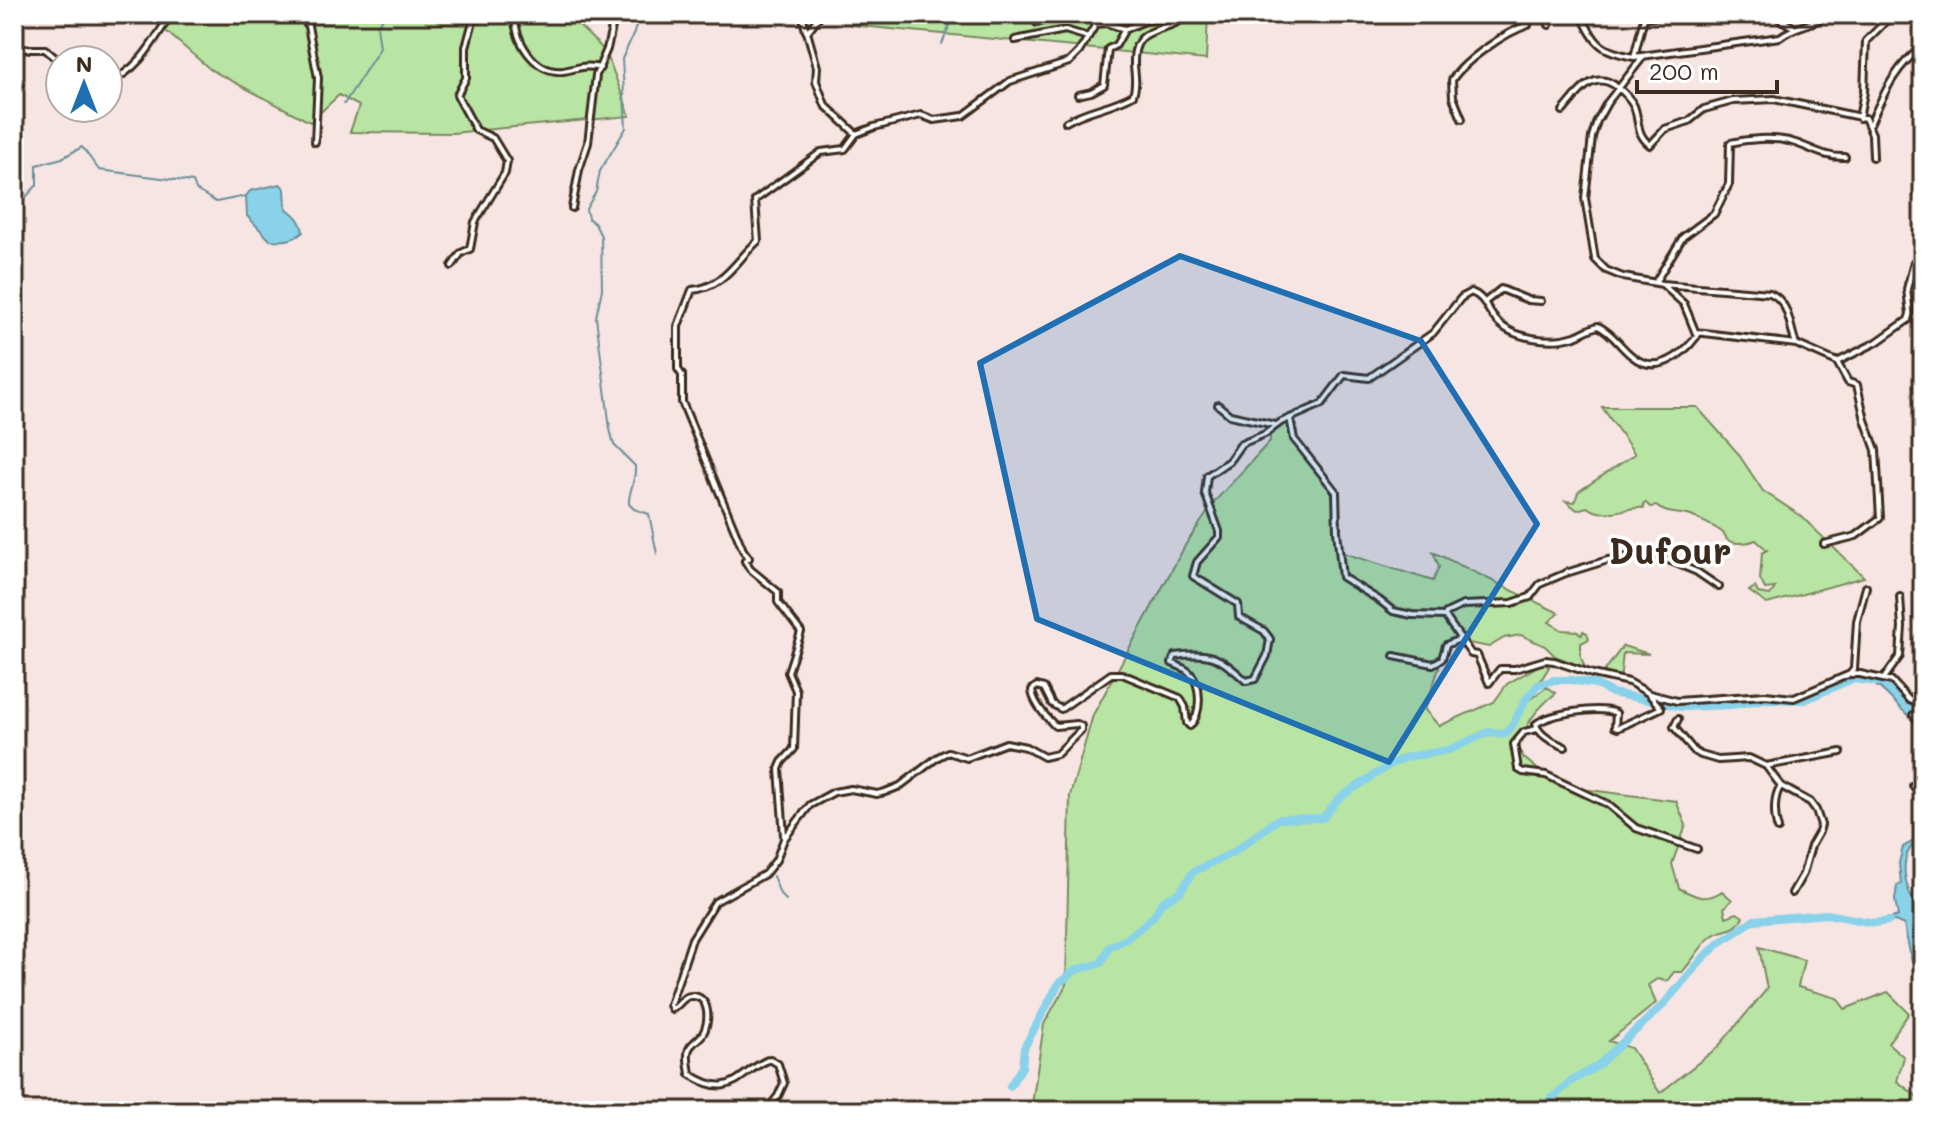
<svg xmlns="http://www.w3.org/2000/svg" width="1937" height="1125" font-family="Mali,sans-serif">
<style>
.green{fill:#b8e5a3;stroke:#7a8860;stroke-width:2}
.water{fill:#89d2ea;stroke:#6a8f98;stroke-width:2}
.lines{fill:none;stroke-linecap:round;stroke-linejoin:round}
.stream{stroke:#6a8f98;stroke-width:2}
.river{stroke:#89d2ea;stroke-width:8}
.street-casing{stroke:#3b2a1e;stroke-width:10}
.street{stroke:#fff;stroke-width:4}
.marked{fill:#1f6fb2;fill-opacity:0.2;stroke:#1f6fb2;stroke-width:6;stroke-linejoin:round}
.labels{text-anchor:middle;stroke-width:7;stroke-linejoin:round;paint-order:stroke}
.district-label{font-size:36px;font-weight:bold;fill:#3b2a1e;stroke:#fff}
</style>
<rect width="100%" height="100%" fill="#f6e5e3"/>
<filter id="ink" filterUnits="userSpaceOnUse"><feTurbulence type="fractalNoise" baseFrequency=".0125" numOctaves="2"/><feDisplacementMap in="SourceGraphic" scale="16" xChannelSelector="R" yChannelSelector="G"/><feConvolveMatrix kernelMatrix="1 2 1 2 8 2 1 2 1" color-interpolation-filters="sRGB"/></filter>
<g filter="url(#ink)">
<path class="green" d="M146,14h421l39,38 24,64 -178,17 -102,-1 9,-26 -20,-11 -29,27 -99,-52z
M854,14h354l-2,46 -355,-35z
M1602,407h95l40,45 26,39 38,25 63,61 -97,27 -18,-13 6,-4 3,6 12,2 5,-7 -10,1 -5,-10 2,-26 5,-3 -11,-10c-7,3 -17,4 -24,2 -10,-4 -2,-2 -9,-9 -5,-5 -27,-15 -32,-17 -13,-4 -25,-1 -35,-10l-6,1 -4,-4 -3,1 1,4c-17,-2 -40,12 -57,-1l-10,3 -11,-9 9,1 3,-10 57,-38z
M1285,419l11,22 44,50v61l93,29 6,-14 -6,-15 126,61 -10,9 13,8 15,1 5,4 1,-4 4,2 2,6 -8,4v14l4,11 -30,-12 -10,-10 -24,-11 -17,3 -15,9 -36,-7 -13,25 -15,45 14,16 55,-24 13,-18 36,-21 6,4 -20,33 18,-13 9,6c-22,18 -28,28 -38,55l6,10 34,28 118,15 10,24 -14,39 7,24c17,9 27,14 43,3l10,9 -8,8 2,9 11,-4 6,4c-10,18 -17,9 -31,19 -11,8 -19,25 -30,36h-8l-7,9 -10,-2 -9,6 8,18 -47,38 22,7 29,45 58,-46 49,-58 -8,-42 45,13 -6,27 39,11 8,11 43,-17 21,21 -21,30 16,14 -7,24 26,20v10h-892l13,-87 22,-39 4,-189 23,-81 93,-171 29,-43 55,-60v-7z
M1623,646l26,8 -26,-1 -3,28 -19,-5z"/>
<path class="water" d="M280,184l5,5 1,19c9,7 15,12 17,24 -10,9 -19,9 -33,8l-23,-24 -1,-20 4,-5z
M1870,678l19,5 21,21 13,6v10c-21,0 -33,-30 -53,-38z
M1923,836v2c-31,15 -17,58 0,78 -6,19 0,37 0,56l-11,-10 -8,-37 -9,-4 -16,1 19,-6 -3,-16 2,-14 4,-2 -2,-21 4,-16z"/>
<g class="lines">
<path class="stream" d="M639,14l-5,19 -12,26 4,69 -26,43 -4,21 -10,17 2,9 7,6 6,12 1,53 -6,28 14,112 4,16 21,21c1,17 -7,25 -6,38l5,5 15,5 8,40
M942,44l12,-30
M344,104l36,-56 -3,-22 9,-12
M14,200l11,-2 12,-13v-20l25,-7 20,-11 17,23 94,12 3,8 20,12 30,-6
M773,876l7,18 6,6"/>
<path class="river" d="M1010,1086l12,-19 2,-19 35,-65 17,-13 25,-7 9,-17 15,-6 28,-23 9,-15 18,-10 13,-20 41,-20 44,-33 45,-1 15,-19 53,-35 16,-7 42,-7 40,-18 16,2 7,-8 14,-27 12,-14 16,-5h18l23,4 17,9 71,14 49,-2 32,-6 40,1 48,-21 25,3
M1538,1111l32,-29 27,-16 66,-61 40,-47 18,-16 33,-22 73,-6 47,9 15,-2"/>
<defs>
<path id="street" d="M280,14c15,3 24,8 38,0
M515,14c-2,24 19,60 48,57 14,-2 21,-7 37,-3
M802,14l4,17
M821,14l-14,18 10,35 -1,14 9,24 31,29
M1128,14l8,11
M1548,14l1,11
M1581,14c14,30 19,37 53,43l146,-20c15,-12 34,-12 49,-23
M1772,14l21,13
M304,19l4,7 10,52 -3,64
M1037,23l27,-9
M1015,40l50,-10 23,7
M25,49h20l15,13
M1634,57l10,-39 38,-4
M108,82c31,-11 46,-42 63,-68
M1078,95l13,-3 13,-7 4,-36 8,-4 9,-16
M1563,111c15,-17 30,-43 54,-24 7,5 13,11 17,19 6,16 1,27 16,39l15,-16 24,-8 15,-12 29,-8 41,-2 91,19 7,16 1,23
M1859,118l5,-26 2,-51 27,-27
M1462,119l-9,-22 -1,-17c13,-20 54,-48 76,-55l-2,-11
M1066,122c21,-13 44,-14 67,-27 6,-16 -2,-27 2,-44 5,-25 36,-20 51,-35
M1869,126c14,-30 26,-61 54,-79
M572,208l7,-38 9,-27 8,-68 11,-26 8,-35
M452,266l9,-13 9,-4 5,-27 30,-49 2,-12 -14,-23 -17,-8 -19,-35 9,-17v-31l9,-33
M1656,281l27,-44 31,-23 15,-30 1,-41c17,-4 41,-6 59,-2 20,5 34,17 56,16
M1662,284l108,9c20,9 19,33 26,51l41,18 11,20 9,3 8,35 11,30 4,68 -24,18 -32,8
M1485,302l16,-13 27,11 13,1
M1696,332l100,12
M1837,362l40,-20 31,-22 2,-6 -3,-25 7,-27 9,-1
M1218,405l12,10 45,10
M1290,418l4,21 42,53 1,39 5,46 37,23 14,11 19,4 33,1 1,-3 17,-8 49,-2 18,-6 10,-13 26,-11 42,-13 20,-3 6,-6 10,-1 53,22 22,15
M1445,616l26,38 6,1 12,28 11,-14h15l30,-9 9,1 39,13 36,8 19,11 13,15 -43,20 -3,-1 1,-14c-17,-7 -65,0 -80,11 3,12 18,18 29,23
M1394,656l39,8 9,-5 4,-14 16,-7
M1850,674l4,-5 3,-48 9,-34
M1885,677l15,-21 2,-29 -2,-30
M1650,694l27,7 88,-6 29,3 56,-24h10l32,7 17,19 14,5
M1923,708l-10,7 7,8v19l3,14
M1678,719l-4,8 21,25 6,3 17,5 31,-2 17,8 15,20 29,16 6,8 5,15 -2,7 -8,14 -8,28 -11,19
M1537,729l-13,3 -10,12 4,25 5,3 23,3 61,29 29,24 61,21
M1766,766l75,-14
M1923,771v6
M1913,786l10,-3
M1778,829c-4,-12 -5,-33 3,-43
M784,836l-5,-67 3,-7 12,-13 2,-58 -8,-19 13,-40 -23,-30v-10l-28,-23 -5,-8 4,-3 -6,-8 -61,-148v-27l-4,-6v-43l14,-36c33,-3 44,-30 66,-49l-3,-41 66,-48 24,-3 11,-15 18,-7 47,-12 13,5 29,-4 47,-35 59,-19 10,-10 17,-28 10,-1 19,6 20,-8 43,-7
M766,1111l12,-15 6,-13 -6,-19 -8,-5c-32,13 -38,43 -80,15 -1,-8 -4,-18 -1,-25 3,-6 9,-9 13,-14 8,-11 9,-40 -11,-39 -9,0 -11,10 -19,13l-2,-4 22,-66 23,-37 50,-28 11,-14 8,-21 26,-34 24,-13 17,-3 26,5 8,-2 15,-6 38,-29 10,-5 19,6 39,-15 20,4 18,10 13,-3 24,-24v-4l-4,-2 -22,2c-9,-9 -22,-23 -23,-36l5,-4 7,2 8,16 9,5 50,-35h11l58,24 5,9 2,16 3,3c12,-13 12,-42 -1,-54 -4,-4 -11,-6 -17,-9l3,-7c36,-5 45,1 71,25l9,-2 12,-23 3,-17 -6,-8 -25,-14 -1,-13 -45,-28 4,-14 22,-25v-6l-14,-38 2,-17 22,-15 12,-17 24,-10 16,-12 41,-18 22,-29 25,3 64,-45 28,-35 10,-6c14,5 15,17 25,28 16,19 56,24 79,16 8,-3 15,-8 23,-10 15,7 22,21 34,30 24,20 50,0 65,-20l-13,-32 -22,-20 -39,-7 -17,-7 -11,-11 -10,-61 7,-61 5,-16 10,-18 36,-46"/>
</defs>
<use href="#street" class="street-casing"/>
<use href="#street" class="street"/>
</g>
</g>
<path class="marked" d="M1180,256l241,85 116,183 -148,238 -352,-143 -57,-256z"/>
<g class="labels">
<g class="district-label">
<text x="1670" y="564">Dufour</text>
</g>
</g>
<rect width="1937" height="1125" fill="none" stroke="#fff" stroke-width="48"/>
<rect x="24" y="24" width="1889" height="1077" fill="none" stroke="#3b2a1e" stroke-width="3" filter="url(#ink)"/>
<g transform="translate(84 84)"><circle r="38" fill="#ffffff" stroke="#b1aaa5" stroke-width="2"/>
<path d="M0-6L14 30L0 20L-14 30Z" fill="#1f6fb2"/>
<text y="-12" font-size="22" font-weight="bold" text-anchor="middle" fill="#3b2a1e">N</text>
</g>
<path d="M1637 80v12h140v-12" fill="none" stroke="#3b2a1e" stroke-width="4"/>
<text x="1649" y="80" font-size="24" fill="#3b2a1e" stroke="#ffffff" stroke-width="6" paint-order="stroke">200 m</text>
</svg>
